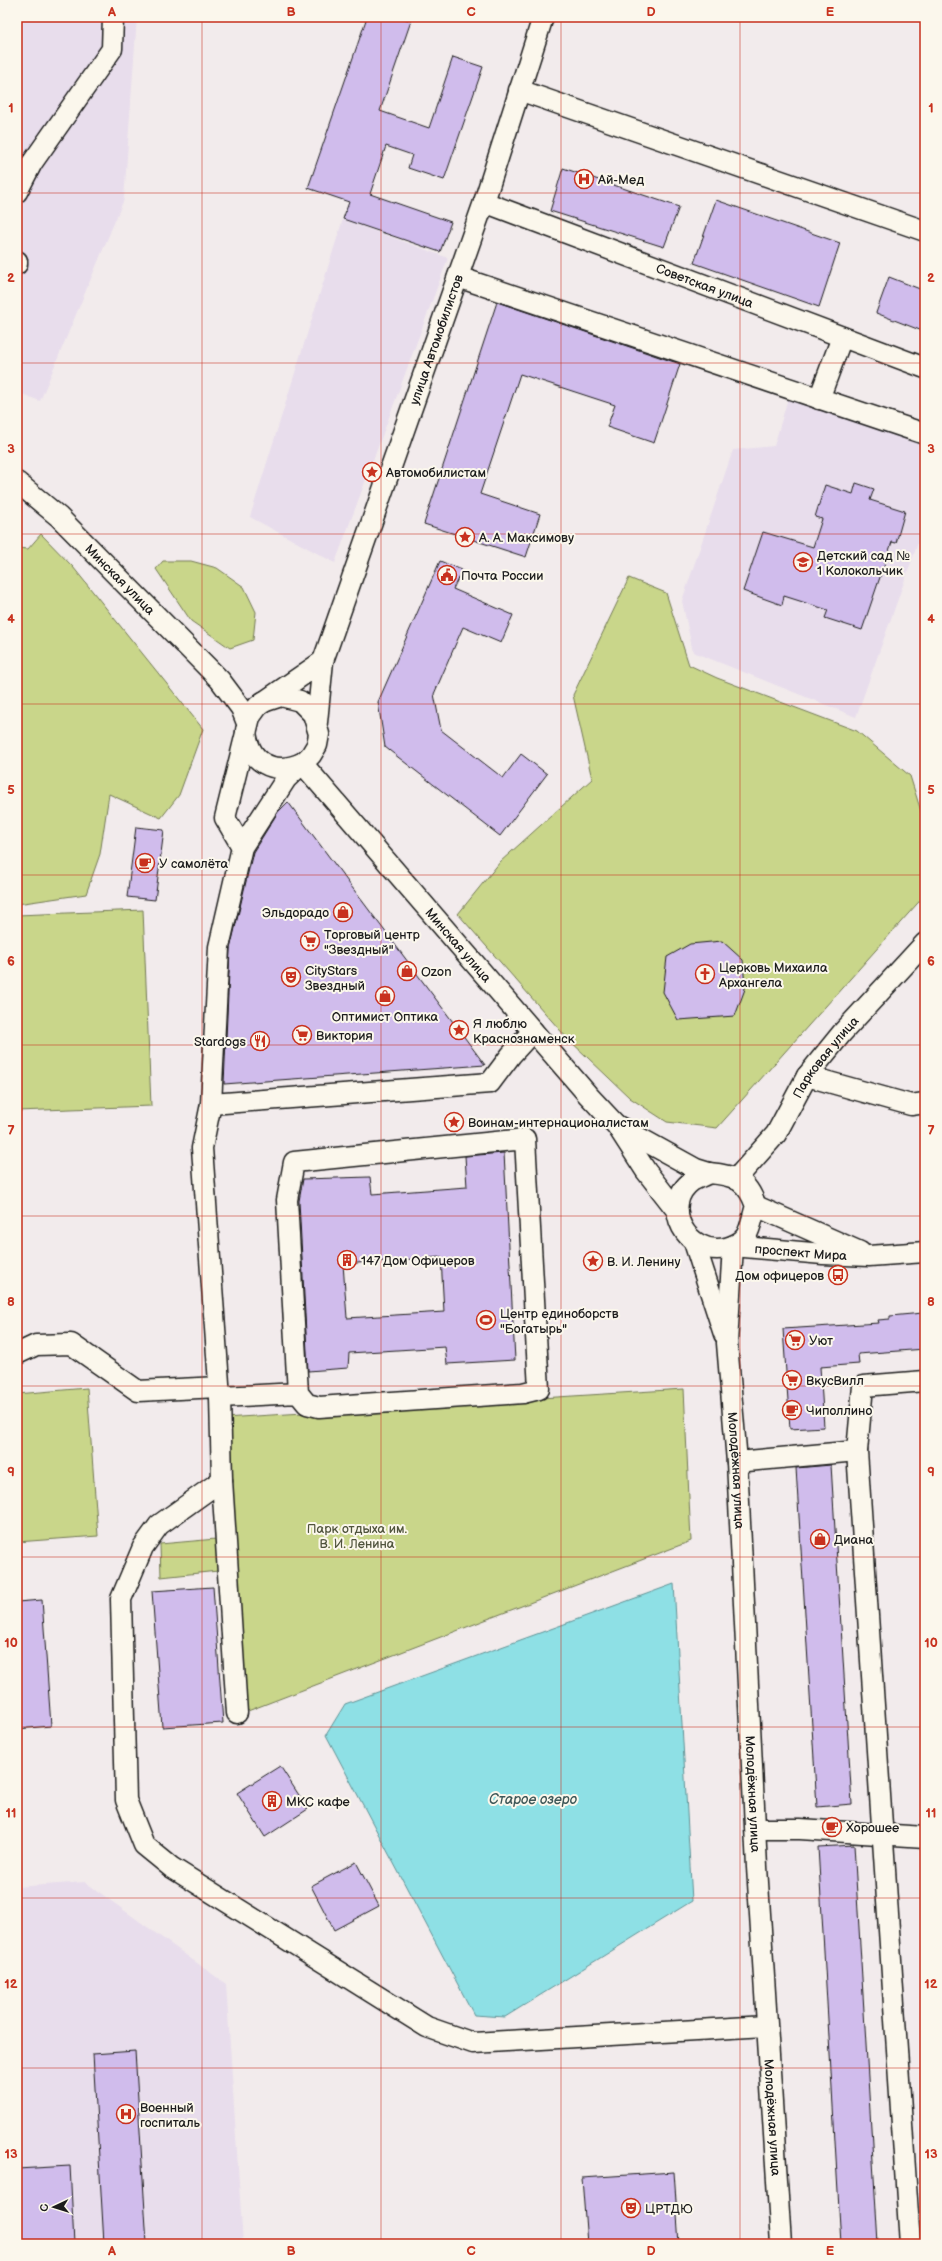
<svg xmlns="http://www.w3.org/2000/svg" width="942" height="2261" font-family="'Balsamiq Sans',sans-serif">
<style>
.built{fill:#e8ddec}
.green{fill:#c9d68a;stroke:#727953}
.water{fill:#8ee0e5;stroke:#609295}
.building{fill:#d0bcec;stroke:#1c1c1c;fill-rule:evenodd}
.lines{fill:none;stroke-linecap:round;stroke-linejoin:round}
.minor-casing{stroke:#1c1c1c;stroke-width:23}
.minor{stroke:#fbf7ec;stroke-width:20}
.grid{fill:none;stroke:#c8321e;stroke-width:1;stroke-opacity:0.55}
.labels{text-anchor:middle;stroke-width:4;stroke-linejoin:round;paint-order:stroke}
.poi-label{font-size:13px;fill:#1c1c1c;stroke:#fbf7ec;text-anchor:start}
.street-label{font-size:13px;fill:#1c1c1c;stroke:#fbf7ec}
.park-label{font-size:13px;fill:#50543d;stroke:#fbf7ec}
.water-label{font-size:14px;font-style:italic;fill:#3e5758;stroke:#fbf7ec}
.neatline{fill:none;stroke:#c8321e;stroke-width:1.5}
.grid-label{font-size:13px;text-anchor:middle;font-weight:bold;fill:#c8321e}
</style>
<rect width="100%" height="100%" fill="#f2ebec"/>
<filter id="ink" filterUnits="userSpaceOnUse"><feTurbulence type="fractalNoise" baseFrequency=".025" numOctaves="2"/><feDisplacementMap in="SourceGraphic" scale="8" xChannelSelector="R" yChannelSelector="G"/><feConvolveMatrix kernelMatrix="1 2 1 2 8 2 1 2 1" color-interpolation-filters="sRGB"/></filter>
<g filter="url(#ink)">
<path class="built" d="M17,17h120l-13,182 -84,202 -23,-9z
M343,219l105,39 -113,305 -85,-46z
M791,388l134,49v86l-69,194 -163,-65 -11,-51 51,-151 41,-4z
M85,1882l141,102 17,260h-226v-357z"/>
<path class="green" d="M41,534l32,33 130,162 -24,66 -18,23 -52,-24 -9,60 -14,40 -69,10v-356l11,1z
M163,561h28l26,7 27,19 12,25 -3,28 -23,8 -39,-27 -35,-52z
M629,578l37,15 23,72 28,13 140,53 53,45 15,48v71l-208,233 -50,-6 -37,-24 -64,-61 -108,-123 42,-52 92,-83 -19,-84z
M143,910l8,196 -134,5v-196z
M87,1388l11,148 -81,6v-148z
M684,1389l7,152 -451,173 -16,-296z
M216,1539l2,32 -57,6 -1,-33z"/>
<path class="water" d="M674,1584l18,317 -187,116 -31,-2 -148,-280 19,-31z"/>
<path class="building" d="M367,17h33l11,4 -31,90 49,17 24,-71 30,10 -39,113 -36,-12 4,-13 -26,-9 -16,48 81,28 -11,30 -97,-33 6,-17 -41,-14z
M563,168l116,39 -15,40 -114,-36z
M716,200l124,43 -21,64 -125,-44z
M889,277l36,14v41l-49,-19z
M497,302l183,62 -26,79 -47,-16 8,-22 -95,-31 -40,120 60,20 -14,43 -102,-33z
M856,483l18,6 -4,11 35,11 -9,32 -4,-1 -30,88 -37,-12 3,-8 -44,-14 -2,9 -39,-14 20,-59 50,15 9,-28 -7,-2 10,-32 28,9z
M440,561l22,9 -9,19 60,26 -12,28 -38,-16 -29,67 7,36 62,48 18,-24 26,20 -47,62 -115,-89 -7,-45z
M288,802l171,228 26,35 -261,19 6,-135 23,-97 25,-40z
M136,827l28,3 -9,70 -28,-3z
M722,941l21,19 2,29 -10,27 -57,4 -15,-28 4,-35 23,-13z
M504,1153l11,207 -68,4 -2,-17 -96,6 -1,15 -40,3 -9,-170 4,-22 67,-2 2,17 95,-7 -2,-31zM441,1257l3,55 -97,6 -4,-54z
M923,1313l2,36 -67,5 1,10 -39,3 4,60 -34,2 -7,-100 96,-6 -1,-3 12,-1v-3z
M831,1465l21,339 -35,3 -21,-339z
M213,1587l10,136 -61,4 -10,-136z
M42,1600l9,126 -34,3v-127z
M280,1766l28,43 -43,28 -28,-44z
M854,1845l24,399h-37l-23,-397z
M356,1862l23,44 -45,24 -23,-44z
M135,2051l12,193h-43l-11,-190z
M70,2166l4,78h-57v-75z
M674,2172l5,72h-92l-5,-66z"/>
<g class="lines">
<defs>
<g id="minor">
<path d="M519,90l406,141"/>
<path d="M17,192l15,-29 80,-114 1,-32"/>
<path id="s1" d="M484,202l441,166"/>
<path d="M17,261v3"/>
<path d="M458,277l467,157"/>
<path d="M819,399l23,-62"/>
<path id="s2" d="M17,482l42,35 161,163 21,28 6,15"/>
<path id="s3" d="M317,722l6,-61 161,-459 59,-185"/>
<path d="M246,730c2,32 27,46 56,33"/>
<path id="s4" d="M302,763l286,332 29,31 29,45 32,41"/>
<path d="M242,847l-17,-29 25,-101 8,-11 65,-45"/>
<path d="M807,1076l104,29 14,-2"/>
<path d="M211,1104l279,-21 21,-28 22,-24"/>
<path d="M618,1126l78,43 13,4"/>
<path d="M709,1173c26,2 38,7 47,33 -3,9 -5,22 -10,30 -4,6 -13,10 -20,12 -39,9 -67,-43 -34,-67 5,-3 12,-5 17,-8z"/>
<path id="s5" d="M736,1179l40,-45 31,-58 35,-43 83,-90"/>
<path d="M756,1206l104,46"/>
<path d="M694,1242l30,92"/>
<path id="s6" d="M733,1246l-6,97 10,119 20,405 24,377"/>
<path id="s7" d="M733,1246l90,8 46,2 56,-4"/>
<path d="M17,1354l19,-9 35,-1 67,47 81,-4"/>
<path d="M220,1397l78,-4 -11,-193 7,-38 231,-23 14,250 -16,4 -204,14 -12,-3 -9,-11"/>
<path d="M737,1462l120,-11"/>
<path d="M222,1480l-63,45 -16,22 -22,52 5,201 18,45 27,22 256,160 46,16 293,-17"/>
<path d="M237,1713l-15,-233 -2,-83 -18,-249 9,-44 8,-157 23,-100 44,-68 25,-24 6,-10 2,-11 -6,-20 -13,-13 -19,-5 -18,6"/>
<path d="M756,1829h44l125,8"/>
<path d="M910,2244l-53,-793 6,-65 62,-5"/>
</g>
</defs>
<use href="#minor" class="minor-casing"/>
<use href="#minor" class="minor"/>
</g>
</g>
<path class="grid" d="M202,17v2227M381,17v2227M561,17v2227M740,17v2227M17,193h908M17,363h908M17,534h908M17,704h908M17,875h908M17,1045h908M17,1216h908M17,1386h908M17,1557h908M17,1727h908M17,1898h908M17,2068h908"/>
<defs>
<symbol id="hospital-ring" viewBox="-11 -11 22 22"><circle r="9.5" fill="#fbf7ec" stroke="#c8321e" stroke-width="1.5"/><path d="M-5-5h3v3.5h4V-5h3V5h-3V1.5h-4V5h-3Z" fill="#c8321e"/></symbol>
<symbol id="sight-ring" viewBox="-11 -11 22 22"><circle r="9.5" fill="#fbf7ec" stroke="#c8321e" stroke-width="1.5"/><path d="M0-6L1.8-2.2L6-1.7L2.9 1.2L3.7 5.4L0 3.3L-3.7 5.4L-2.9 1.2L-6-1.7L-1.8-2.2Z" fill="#c8321e"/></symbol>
<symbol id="school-ring" viewBox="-11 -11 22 22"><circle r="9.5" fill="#fbf7ec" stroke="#c8321e" stroke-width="1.5"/><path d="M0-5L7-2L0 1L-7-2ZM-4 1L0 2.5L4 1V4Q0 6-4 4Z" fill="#c8321e"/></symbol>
<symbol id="civic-ring" viewBox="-11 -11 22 22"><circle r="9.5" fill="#fbf7ec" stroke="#c8321e" stroke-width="1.5"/><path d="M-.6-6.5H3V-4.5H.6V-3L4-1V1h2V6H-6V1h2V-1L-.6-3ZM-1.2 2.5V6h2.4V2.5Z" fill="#c8321e"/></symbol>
<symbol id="cafe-ring" viewBox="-11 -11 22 22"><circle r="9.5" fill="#fbf7ec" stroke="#c8321e" stroke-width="1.5"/><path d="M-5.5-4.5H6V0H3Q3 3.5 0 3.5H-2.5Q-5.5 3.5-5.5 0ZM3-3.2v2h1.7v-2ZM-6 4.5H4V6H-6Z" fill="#c8321e"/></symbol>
<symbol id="shop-ring" viewBox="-11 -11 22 22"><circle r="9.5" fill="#fbf7ec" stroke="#c8321e" stroke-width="1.5"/><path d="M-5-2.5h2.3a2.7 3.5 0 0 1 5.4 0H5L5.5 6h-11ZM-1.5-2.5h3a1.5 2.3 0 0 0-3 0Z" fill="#c8321e"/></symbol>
<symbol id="supermarket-ring" viewBox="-11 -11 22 22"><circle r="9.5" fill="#fbf7ec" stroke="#c8321e" stroke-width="1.5"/><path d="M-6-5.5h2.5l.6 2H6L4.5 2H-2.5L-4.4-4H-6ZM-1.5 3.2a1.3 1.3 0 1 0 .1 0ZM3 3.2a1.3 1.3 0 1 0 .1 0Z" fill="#c8321e"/></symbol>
<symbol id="church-ring" viewBox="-11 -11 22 22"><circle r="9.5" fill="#fbf7ec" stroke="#c8321e" stroke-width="1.5"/><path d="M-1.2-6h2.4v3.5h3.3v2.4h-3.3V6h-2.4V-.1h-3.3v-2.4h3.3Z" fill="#c8321e"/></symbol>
<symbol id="theatre-ring" viewBox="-11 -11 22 22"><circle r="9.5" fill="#fbf7ec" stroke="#c8321e" stroke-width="1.5"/><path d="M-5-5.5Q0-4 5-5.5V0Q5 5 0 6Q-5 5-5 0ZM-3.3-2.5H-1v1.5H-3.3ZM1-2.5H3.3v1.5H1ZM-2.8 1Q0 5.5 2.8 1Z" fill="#c8321e"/></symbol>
<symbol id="restaurant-ring" viewBox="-11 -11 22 22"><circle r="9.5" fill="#fbf7ec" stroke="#c8321e" stroke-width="1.5"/><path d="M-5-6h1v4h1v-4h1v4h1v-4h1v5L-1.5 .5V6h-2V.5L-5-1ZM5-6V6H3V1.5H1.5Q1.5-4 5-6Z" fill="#c8321e"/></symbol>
<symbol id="building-ring" viewBox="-11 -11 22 22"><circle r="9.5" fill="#fbf7ec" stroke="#c8321e" stroke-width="1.5"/><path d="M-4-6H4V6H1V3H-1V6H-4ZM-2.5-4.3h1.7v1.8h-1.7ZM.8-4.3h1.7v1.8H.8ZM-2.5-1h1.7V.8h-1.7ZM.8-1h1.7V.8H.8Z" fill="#c8321e"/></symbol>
<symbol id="bus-ring" viewBox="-11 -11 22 22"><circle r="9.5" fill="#fbf7ec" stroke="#c8321e" stroke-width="1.5"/><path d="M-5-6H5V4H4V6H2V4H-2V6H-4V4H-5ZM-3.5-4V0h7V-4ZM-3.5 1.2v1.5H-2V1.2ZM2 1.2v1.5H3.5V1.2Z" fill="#c8321e"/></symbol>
<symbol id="stadium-ring" viewBox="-11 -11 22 22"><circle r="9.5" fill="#fbf7ec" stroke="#c8321e" stroke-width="1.5"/><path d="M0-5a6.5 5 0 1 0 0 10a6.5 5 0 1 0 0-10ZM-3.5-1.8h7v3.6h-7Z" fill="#c8321e"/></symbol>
</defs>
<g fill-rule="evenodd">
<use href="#hospital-ring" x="573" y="168" width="22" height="22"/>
<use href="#sight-ring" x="361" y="461" width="22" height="22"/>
<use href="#sight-ring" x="454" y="526" width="22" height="22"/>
<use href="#school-ring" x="792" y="551" width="22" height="22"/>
<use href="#civic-ring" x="436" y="564" width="22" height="22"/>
<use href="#cafe-ring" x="134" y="852" width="22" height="22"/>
<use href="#shop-ring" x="332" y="901" width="22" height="22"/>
<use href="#supermarket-ring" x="299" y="930" width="22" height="22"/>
<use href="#shop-ring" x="396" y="960" width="22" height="22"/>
<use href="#church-ring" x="694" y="963" width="22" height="22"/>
<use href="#theatre-ring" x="280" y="966" width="22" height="22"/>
<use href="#shop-ring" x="374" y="985" width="22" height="22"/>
<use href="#sight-ring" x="448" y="1019" width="22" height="22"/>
<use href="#supermarket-ring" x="291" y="1024" width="22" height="22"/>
<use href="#restaurant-ring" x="249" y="1030" width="22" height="22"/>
<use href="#sight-ring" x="443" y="1111" width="22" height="22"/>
<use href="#building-ring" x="336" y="1249" width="22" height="22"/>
<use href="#sight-ring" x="582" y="1250" width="22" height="22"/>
<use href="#bus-ring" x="827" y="1264" width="22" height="22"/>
<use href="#stadium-ring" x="475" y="1309" width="22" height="22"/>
<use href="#supermarket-ring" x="784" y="1329" width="22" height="22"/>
<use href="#supermarket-ring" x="781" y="1369" width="22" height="22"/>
<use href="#cafe-ring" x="781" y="1399" width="22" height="22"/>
<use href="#shop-ring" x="809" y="1528" width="22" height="22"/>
<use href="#building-ring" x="261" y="1790" width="22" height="22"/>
<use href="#cafe-ring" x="821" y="1816" width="22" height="22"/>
<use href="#hospital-ring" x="115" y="2103" width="22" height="22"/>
<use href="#theatre-ring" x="620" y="2197" width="22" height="22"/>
</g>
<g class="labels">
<g class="poi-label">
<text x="598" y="184">Ай-Мед</text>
<text x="386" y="477">Автомобилистам</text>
<text x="479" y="542">А. А. Максимову</text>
<text x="817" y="560">Детский сад №<tspan x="817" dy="15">1 Колокольчик</tspan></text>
<text x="461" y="580">Почта России</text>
<text x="159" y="868">У самолёта</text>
<text x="329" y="917" text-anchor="end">Эльдорадо</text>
<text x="324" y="939">Торговый центр<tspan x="324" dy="15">"Звездный"</tspan></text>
<text x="719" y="972">Церковь Михаила<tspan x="719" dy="15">Архангела</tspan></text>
<text x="305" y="975">CityStars<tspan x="305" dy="15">Звездный</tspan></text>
<text x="421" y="976">Ozon</text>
<text x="385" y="1021" text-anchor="middle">Оптимист Оптика</text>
<text x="473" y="1028">Я люблю<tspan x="473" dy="15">Краснознаменск</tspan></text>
<text x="316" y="1040">Виктория</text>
<text x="246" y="1046" text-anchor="end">Stardogs</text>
<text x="468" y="1127">Воинам-интернационалистам</text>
<text x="361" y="1265">147 Дом Офицеров</text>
<text x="607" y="1266">В. И. Ленину</text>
<text x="824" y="1280" text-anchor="end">Дом офицеров</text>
<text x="500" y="1318">Центр единоборств<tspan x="500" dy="15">"Богатырь"</tspan></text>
<text x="809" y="1345">Уют</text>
<text x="806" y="1385">ВкусВилл</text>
<text x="806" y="1415">Чиполлино</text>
<text x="834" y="1544">Диана</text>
<text x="286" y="1806">МКС кафе</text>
<text x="846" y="1832">Хорошее</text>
<text x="140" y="2112">Военный<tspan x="140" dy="15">госпиталь</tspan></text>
<text x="645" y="2213">ЦРТДЮ</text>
</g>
<g class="street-label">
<text dy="5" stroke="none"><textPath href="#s1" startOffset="236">Советская улица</textPath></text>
<text dy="5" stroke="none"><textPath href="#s3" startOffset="402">улица Автомобилистов</textPath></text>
<text dy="5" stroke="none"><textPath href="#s2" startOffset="142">Минская улица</textPath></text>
<text dy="5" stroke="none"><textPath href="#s4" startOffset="240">Минская улица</textPath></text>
<text dy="5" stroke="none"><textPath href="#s5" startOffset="152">Парковая улица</textPath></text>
<text dy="5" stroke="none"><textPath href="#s7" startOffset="68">проспект Мира</textPath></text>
<text dy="5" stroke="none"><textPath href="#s6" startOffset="225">Молодёжная улица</textPath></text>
<text dy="5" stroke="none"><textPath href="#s6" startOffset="549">Молодёжная улица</textPath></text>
<text dy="5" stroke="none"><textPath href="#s6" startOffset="873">Молодёжная улица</textPath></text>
</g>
<g class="park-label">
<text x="357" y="1533">Парк отдыха им.<tspan x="357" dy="15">В. И. Ленина</tspan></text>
</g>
<g class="water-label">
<text x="533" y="1804">Старое озеро</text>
</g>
</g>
<rect width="942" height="2261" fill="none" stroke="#fbf7ec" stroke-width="44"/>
<g transform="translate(54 2207) rotate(266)" stroke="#fbf7ec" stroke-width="3" paint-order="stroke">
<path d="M0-3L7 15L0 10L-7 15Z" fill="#1c1c1c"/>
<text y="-6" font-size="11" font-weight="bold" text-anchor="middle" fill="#1c1c1c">С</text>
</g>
<rect x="22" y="22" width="898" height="2217" class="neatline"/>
<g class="grid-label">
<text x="112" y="16">A</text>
<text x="291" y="16">B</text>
<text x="471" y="16">C</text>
<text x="651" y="16">D</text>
<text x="830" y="16">E</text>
<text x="11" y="112">1</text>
<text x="931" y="112">1</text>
<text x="11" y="282">2</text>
<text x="931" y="282">2</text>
<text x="11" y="453">3</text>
<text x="931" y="453">3</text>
<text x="11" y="623">4</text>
<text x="931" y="623">4</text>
<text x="11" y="794">5</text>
<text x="931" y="794">5</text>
<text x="11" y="965">6</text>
<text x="931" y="965">6</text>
<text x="11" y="1135">7</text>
<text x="931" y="1135">7</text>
<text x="11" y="1306">8</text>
<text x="931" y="1306">8</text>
<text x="11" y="1476">9</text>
<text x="931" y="1476">9</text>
<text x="11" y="1647">10</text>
<text x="931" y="1647">10</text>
<text x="11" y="1817">11</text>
<text x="931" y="1817">11</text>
<text x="11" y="1988">12</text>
<text x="931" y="1988">12</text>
<text x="11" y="2158">13</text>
<text x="931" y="2158">13</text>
<text x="112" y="2255">A</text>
<text x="291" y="2255">B</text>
<text x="471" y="2255">C</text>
<text x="651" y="2255">D</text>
<text x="830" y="2255">E</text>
</g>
</svg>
